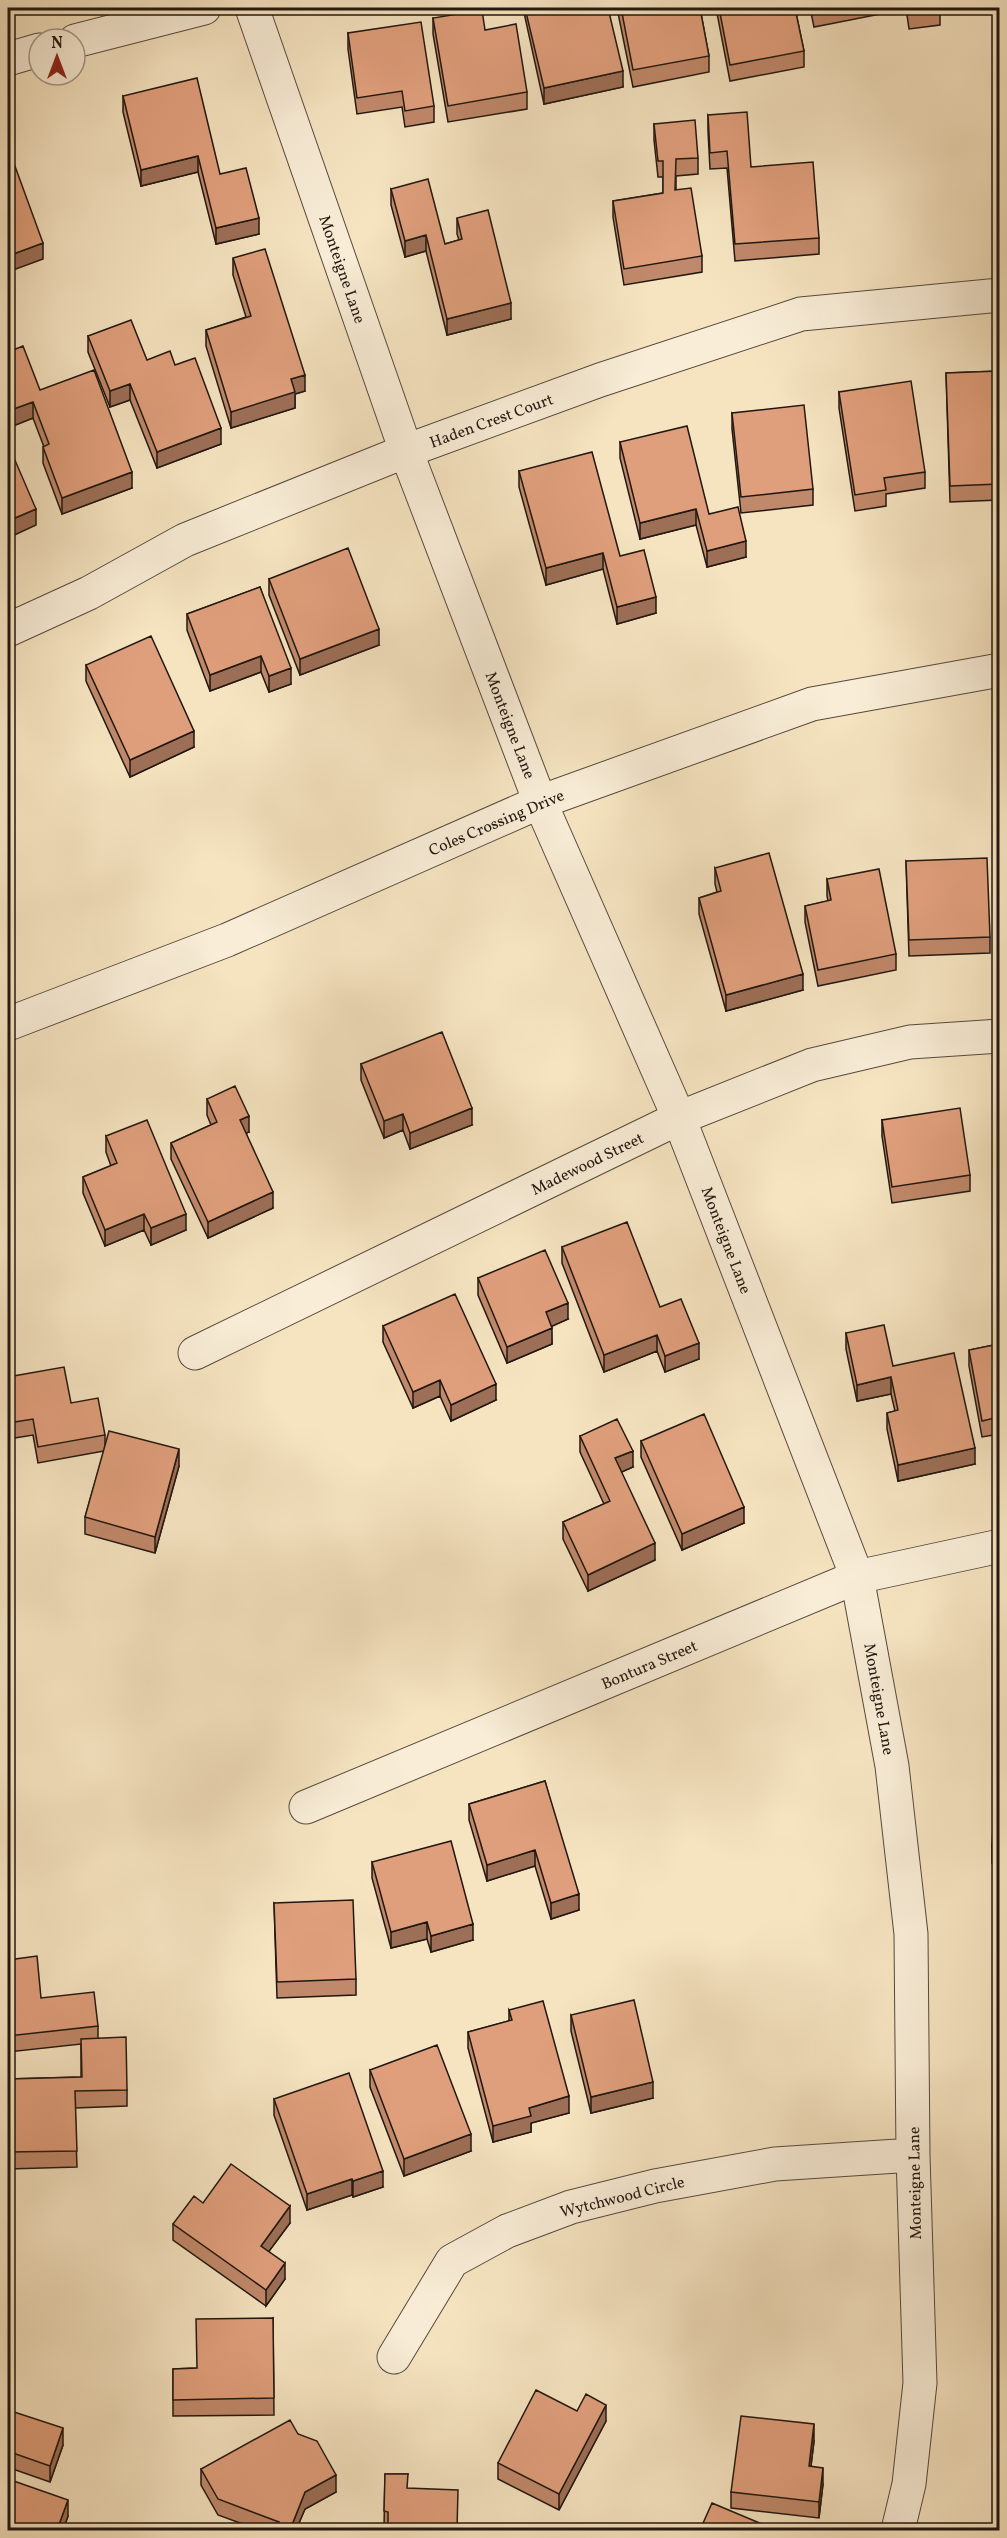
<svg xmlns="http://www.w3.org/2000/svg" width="1007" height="2538" font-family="Vollkorn,serif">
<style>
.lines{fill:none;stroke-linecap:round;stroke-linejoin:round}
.minor-casing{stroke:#564a3c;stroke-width:35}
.minor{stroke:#f9edd7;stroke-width:33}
.wall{fill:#c1896b;stroke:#211710;stroke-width:1.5}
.shaded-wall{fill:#9d6f57;stroke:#211710;stroke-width:1.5}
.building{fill:#e09f7c;stroke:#211710;stroke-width:1.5}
.labels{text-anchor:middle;stroke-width:6;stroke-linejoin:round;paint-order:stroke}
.street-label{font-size:16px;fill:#211710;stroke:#f9edd7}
</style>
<rect width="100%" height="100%" fill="#f6e4c1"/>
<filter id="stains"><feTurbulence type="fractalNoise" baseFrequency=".00333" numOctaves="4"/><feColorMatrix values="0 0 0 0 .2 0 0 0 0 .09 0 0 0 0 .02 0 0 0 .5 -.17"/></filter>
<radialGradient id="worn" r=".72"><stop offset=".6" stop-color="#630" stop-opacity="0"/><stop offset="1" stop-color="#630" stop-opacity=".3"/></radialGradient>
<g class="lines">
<defs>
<path id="minor" d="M252,8l154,443 134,351 139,316 178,459 35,189 19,168 2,221 7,228 -11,101 -11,46
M75,41l129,-33
M8,59l31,-9
M8,630l81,-37 96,-53 221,-89 194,-71 201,-66 199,-19
M8,1024l219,-84 313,-138 272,-98 188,-34
M195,1353l484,-235 133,-53 98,-23 90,-6
M306,1807l551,-230 143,-31
M394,2357l58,-96 55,-30 64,-24 84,-21 120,-22 138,-9"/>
</defs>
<use href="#minor" class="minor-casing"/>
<use href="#minor" class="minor"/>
</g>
<path class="wall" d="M523,8h85l15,79 -79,17z
M617,8h83l9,48v16l-76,15z
M716,8h79l9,43v16l-74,14z
M810,8h81v4l-77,15z
M906,8h34v17l-31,4z
M995,8h4v3h-3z
M433,18l52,12 42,62v17l-79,13 -15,-88z
M348,33l86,73v16l-29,5 -3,-20 -45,7 -9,-65z
M123,96l97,78 39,60 -43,10 -18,-72 -57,14 -18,-74z
M708,115l43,52 68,71v16l-84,7 -8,-93 -17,1 -2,-38z
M654,124l44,34v16l-22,2v14l26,66v16l-78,13 -11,-68v-16l50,-8v-16h-5l-4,-37z
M391,189l54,55 14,-4 -2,-6v-16l54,101 -64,16 -21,-84 -21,6 -14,-52z
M233,258l72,133 -10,3v14l-64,20 -25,-82v-16l40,-13 -13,-42z
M88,336l59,24 28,5 46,79 -64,24 -27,-68 -20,7 -22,-55z
M999,371v129l-49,2 -4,-129z
M40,390l92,98 -70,26 -19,-51v-16h1l-11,-29 -25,10z
M839,392l86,80v16l-39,6v12l-31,5 -16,-103z
M732,413l81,76v16l-72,8 -9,-84z
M620,442l89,72 37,43 -39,10 -11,-42 -56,14 -20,-81z
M519,471l101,85 36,57 -39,11 -14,-55 -57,16 -27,-98z
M269,579l110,66 -79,30 -31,-80z
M260,587l31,97 -22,8 -8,-20 -51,19 -23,-61v-16z
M86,665l108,82 -64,30 -44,-96z
M906,861l84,76v16l-81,3z
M715,868l88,122 -77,21 -27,-97v-16l18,-6 -2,-8z
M827,879l69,75v16l-78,16 -13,-64v-16l23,-5 -1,-5z
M361,1064l111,61 -62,24 -7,-19 -19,8 -23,-58z
M207,1099l42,33 -3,1 27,75 -65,30 -37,-79v-16l40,-18 -4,-10z
M882,1120l88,55v16l-78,12 -10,-67z
M106,1136l80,94 -35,15 -7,-15 -39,16 -22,-53v-16l28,-11 -5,-14z
M562,1247l98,60 39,52 -34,13 -8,-21 -53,21 -42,-109z
M478,1278l90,41 -17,7 1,18 -45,19 -29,-68z
M383,1326l113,74 -45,21 -11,-25 -27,12 -30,-66z
M846,1333l47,33 82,98 -77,17 -11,-52v-16l8,-2 -4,-17 -34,7 -11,-52z
M999,1344v90l-17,3 -13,-71v-16z
M8,1377l63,26 34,32v12l74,19 -24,87 -70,-19v-17l19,-66 -66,12 -5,-28 -25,4z
M580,1436l53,31 -12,5 34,88 -67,31 -25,-52v-17l41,-18 -24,-52z
M641,1441l103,82 -62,27 -41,-93z
M545,1781l34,129 -28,9 -16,-53 -48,15 -18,-61v-16z
M999,1783v80h-7v-16z
M372,1862l101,78 -42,12 -4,-13 -36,9 -19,-70z
M274,1903l82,76v16l-79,3z
M8,1960l33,38 57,28v12l29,52v16l-52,2 2,59 -69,2v-90l73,-2v-33l-73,8z
M509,2010l60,103 -38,10v9l-38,10 -25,-94v-16l41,-11z
M571,2015l82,83 -62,15 -20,-82z
M370,2070l101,81 -67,25 -34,-89z
M274,2099l109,88 -30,10 -1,-2 -45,15 -33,-95z
M203,2203l87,20 -21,28 16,28 -19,27 -93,-66v-16z
M273,2318l1,97 -101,1v-47l24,-1z
M8,2410l55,35 -13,37 -40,-14 -2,6z
M577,2411l29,10 -47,89 -61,-31v-16z
M298,2434l38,58 -31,17 -9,21h-37l-41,-15 -17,-30v-16z
M814,2441l-3,25 12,18 -4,34 -88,-10v-16z
M385,2474h23l-20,54 -4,-1z
M8,2479l60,37 -5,14h-55z"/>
<path class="shaded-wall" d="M623,71v16l-79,17v-16z
M198,156v16l-57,14v-16z
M259,218v16l-43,10v-16z
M426,235v16l-21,6v-16z
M43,243v16l-35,13v-16z
M511,303v16l-64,16v-16z
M305,375v16l-10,3v14l-64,20v-16l60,-33z
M130,384v16l-20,7v-16z
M33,402v16l-25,10v-17z
M221,428v16l-64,24v-16z
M132,472v16l-70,26v-16z
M36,509v16l-28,13v-17z
M696,509v16l-56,14v-16z
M746,541v16l-39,10v-16z
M603,553v16l-57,16v-17z
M656,597v16l-39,11v-17z
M379,629v16l-79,30v-16z
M261,656v16l-51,19v-16z
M291,668v16l-22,8v-16z
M194,731v16l-64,30v-17z
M11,790v17l-3,1v-16z
M803,974v16l-77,21v-16z
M472,1108v17l-62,24v-16z
M403,1114v16l-19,8v-17z
M249,1116v16l-9,4v-16z
M273,1192v16l-65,30v-16z
M144,1214v16l-39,16v-16z
M186,1214v16l-35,15v-17z
M568,1303v16l-22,10v-17z
M552,1328v16l-45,19v-16z
M657,1335v16l-53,21v-17z
M699,1343v16l-34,13v-16z
M891,1377v17l-34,7v-16z
M440,1380v16l-27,12v-16z
M496,1384v16l-45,21v-16z
M975,1448v16l-77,17v-16z
M179,1449v17l-24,87v-16z
M633,1451v16l-18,8v-17z
M744,1507v16l-62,27v-16z
M655,1543v17l-67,31v-16z
M535,1850v16l-48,15v-16z
M579,1894v16l-28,9v-16z
M427,1922v17l-36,9v-16z
M473,1924v16l-42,12v-16z
M653,2082v16l-62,15v-16z
M569,2096v17l-38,10v9l-38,10v-16l36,-18z
M471,2134v17l-67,25v-17z
M383,2171v16l-30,10v-16z
M352,2179v16l-45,15v-16z
M290,2206v17l-29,39v-16z
M285,2263v16l-19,27v-16z
M606,2405v16l-47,89v-16z
M814,2424v17l-5,41v-16z
M63,2428v17l-13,37v-16z
M10,2452v16l-2,6v-16z
M823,2468v16l-4,34v-16z
M336,2475v17l-31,17 -9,21h-6l15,-38z
M68,2500v16l-5,14h-6z"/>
<path class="building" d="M525,8h83l15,63 -79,17z
M621,8h79l9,48 -76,14z
M719,8h76l9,43 -74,14z
M813,8h16l-15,2z
M908,8h32v1l-31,4z
M482,10l3,20 31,-6 11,68 -79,14 -15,-88z
M421,22l13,84 -29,5 -3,-20 -45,7 -9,-65z
M197,78l23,96 26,-6 13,50 -43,10 -18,-72 -57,14 -18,-74z
M747,112l4,55 62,-5 6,76 -84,6 -8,-93 -17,2 -2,-38z
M695,120l3,38 -22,1 -1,31 16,-2 11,68 -78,13 -11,-68 50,-8v-32h-5l-4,-37z
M8,147l35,96 -35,13z
M428,179l17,65 17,-5 -5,-21 31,-8 23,93 -64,16 -21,-84 -21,6 -14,-52z
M265,249l40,126 -14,4 4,13 -64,20 -25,-82 45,-14 -18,-58z
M131,320l16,40 23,-9 5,14 20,-7 26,70 -64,24 -27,-68 -20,7 -22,-55z
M23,346l17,44 54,-20 38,102 -70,26 -19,-51 6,-3 -16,-42 -25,9v-59z
M999,371v113l-49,2 -4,-113z
M911,381l14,91 -41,6 2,12 -31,5 -16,-103z
M804,405l9,84 -72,8 -9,-84z
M687,426l22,88 29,-7 8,34 -39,10 -11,-42 -56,14 -20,-81z
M8,444l28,65 -28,12z
M592,452l28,104 24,-6 12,47 -39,10 -14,-54 -57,15 -27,-97z
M348,548l31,81 -79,30 -31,-80z
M260,587l31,81 -22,8 -8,-20 -51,19 -23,-61z
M151,636l43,95 -64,29 -44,-95z
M8,781l3,9 -3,2z
M769,853l34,121 -77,21 -27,-97 22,-7 -6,-23z
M987,858l3,79 -81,3 -3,-79z
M879,869l17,85 -78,16 -13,-64 26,-6 -4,-21z
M442,1032l30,76 -62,25 -7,-19 -19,7 -23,-57z
M235,1086l14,30 -9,4 33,72 -65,30 -37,-79 46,-21 -10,-23z
M960,1108l10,67 -78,12 -10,-67z
M147,1120l39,94 -35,14 -7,-14 -39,16 -22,-53 34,-14 -11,-27z
M627,1222l33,85 21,-8 18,44 -34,13 -8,-21 -53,20 -42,-108z
M545,1250l23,53 -22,9 6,16 -45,19 -29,-69z
M455,1294l41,90 -45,21 -11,-25 -27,12 -30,-66z
M884,1325l9,41 61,-13 21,95 -77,17 -11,-52 11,-3 -7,-33 -34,8 -11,-52z
M999,1344v73l-17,4 -13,-71z
M64,1367l7,36 27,-5 7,37 -67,12 -5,-28 -25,4v-46z
M704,1414l40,93 -62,27 -41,-93z
M617,1419l16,32 -18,7 40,85 -67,32 -25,-53 47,-21 -30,-65z
M109,1431l70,18 -24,88 -70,-20z
M545,1781l34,113 -28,9 -16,-53 -48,15 -18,-61z
M995,1783h4v64h-7z
M451,1841l22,83 -42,12 -4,-14 -36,10 -19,-70z
M353,1900l3,79 -79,3 -3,-79z
M37,1956l4,42 53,-6 4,34 -90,10v-76z
M634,2000l19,82 -62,15 -20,-82z
M543,2001l26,95 -40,12 2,8 -38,10 -25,-94 44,-12 -3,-10z
M126,2037l1,53 -52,1 2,60 -69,1v-73l74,-2 -1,-38z
M437,2045l34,89 -67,25 -34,-89z
M349,2073l34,98 -30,10 -1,-2 -45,15 -33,-95z
M231,2164l59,42 -29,40 24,17 -19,27 -93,-66 21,-28 9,7z
M273,2318l1,80 -101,2v-31l24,-1 -1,-49z
M536,2390l41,21 9,-17 20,11 -47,89 -61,-31z
M8,2410l55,18 -13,38 -40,-14 -2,6z
M741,2416l73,8 -5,42 14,2 -4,34 -88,-10z
M290,2420l8,14 19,7 19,34 -31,17 -15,38h-15l4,-8 -61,-23 -17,-30z
M385,2474h23l-1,14 51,2 -1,40h-69v-18l-4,-1z
M8,2479l60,21 -11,30h-26l-23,-7z
M712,2503l64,27h-76z"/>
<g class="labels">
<g class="street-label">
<text transform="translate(343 269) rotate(71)" y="6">Monteigne Lane</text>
<text transform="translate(491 420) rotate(-20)" y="6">Haden Crest Court</text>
<text transform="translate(511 725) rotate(69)" y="6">Monteigne Lane</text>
<text transform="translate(496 822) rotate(-23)" y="6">Coles Crossing Drive</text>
<text transform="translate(587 1163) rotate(-26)" y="6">Madewood Street</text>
<text transform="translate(727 1240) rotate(69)" y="6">Monteigne Lane</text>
<text transform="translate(649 1664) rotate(-23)" y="6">Bontura Street</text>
<text transform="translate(880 1699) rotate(80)" y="6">Monteigne Lane</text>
<text transform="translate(914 2183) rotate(-91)" y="6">Monteigne Lane</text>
<text transform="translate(622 2196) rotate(-14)" y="6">Wytchwood Circle</text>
</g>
</g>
<rect width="1007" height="2538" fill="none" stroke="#f6e4c1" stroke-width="30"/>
<rect x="9" y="9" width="989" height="2520" fill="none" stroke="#211710" stroke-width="3"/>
<rect x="15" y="15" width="977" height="2508" fill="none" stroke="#211710" stroke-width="1.5"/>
<g transform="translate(57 57)"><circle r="28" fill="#f9edd7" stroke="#a39787" stroke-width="1.5"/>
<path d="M0-4.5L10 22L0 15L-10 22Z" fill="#8f2418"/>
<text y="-9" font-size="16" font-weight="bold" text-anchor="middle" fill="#211710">N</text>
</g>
<rect width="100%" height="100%" filter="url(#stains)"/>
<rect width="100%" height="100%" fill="url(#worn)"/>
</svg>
